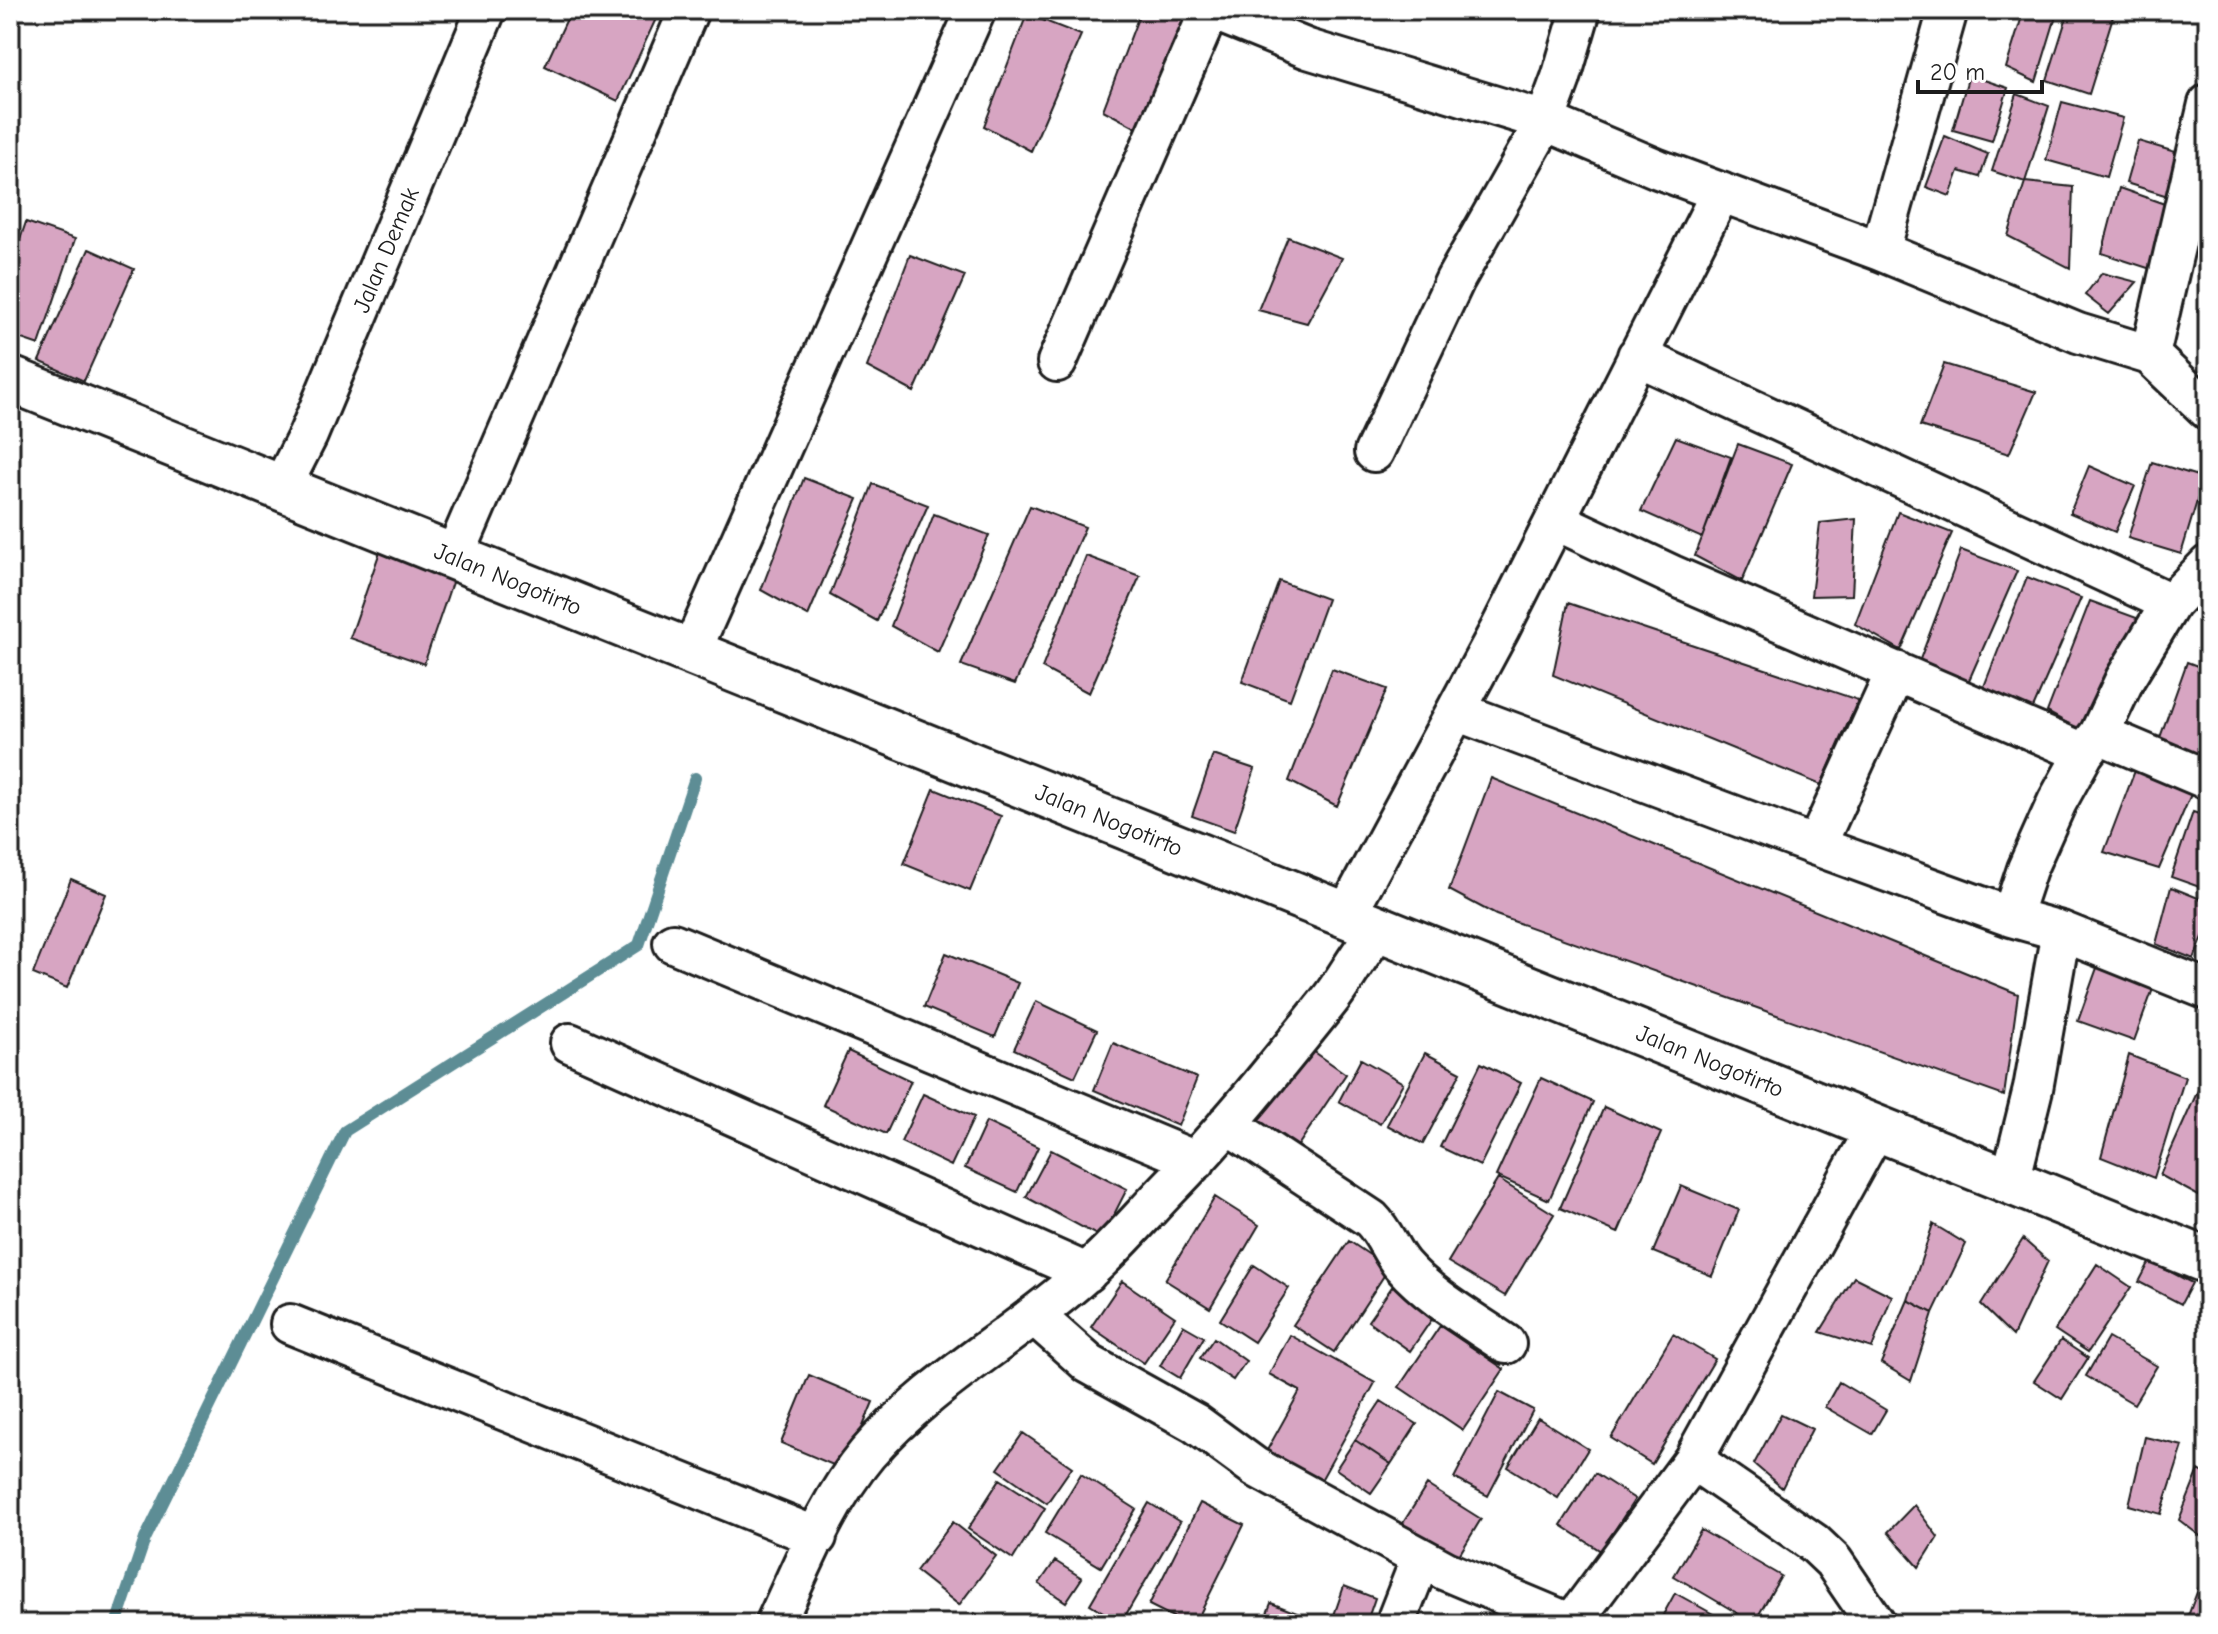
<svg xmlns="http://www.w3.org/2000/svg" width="2218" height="1634" font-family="'Comic Neue',sans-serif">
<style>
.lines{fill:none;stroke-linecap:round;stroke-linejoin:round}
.stream{stroke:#5d8d95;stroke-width:12}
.building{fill:#d7a5c2;stroke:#1c1c1c;stroke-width:2}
.minor-casing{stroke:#1c1c1c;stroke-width:44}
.tertiary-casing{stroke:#1c1c1c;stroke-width:50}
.minor{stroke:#fff;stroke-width:38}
.tertiary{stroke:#fff;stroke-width:44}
.labels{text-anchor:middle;stroke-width:7;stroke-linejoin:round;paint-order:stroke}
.street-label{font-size:24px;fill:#1c1c1c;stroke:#fff}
</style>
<rect width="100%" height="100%" fill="#fff"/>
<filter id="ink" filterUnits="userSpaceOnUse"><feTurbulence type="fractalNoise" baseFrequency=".0125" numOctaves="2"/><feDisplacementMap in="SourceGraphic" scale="16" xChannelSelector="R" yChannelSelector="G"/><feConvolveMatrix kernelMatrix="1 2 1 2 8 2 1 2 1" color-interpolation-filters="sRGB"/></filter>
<g filter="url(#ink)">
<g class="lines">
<path class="stream" d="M116,1624l29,-85 200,-408 294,-186 56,-167"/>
</g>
<path class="building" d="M571,10h89l-42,91 -73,-35z
M1141,10h37l22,9 -50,116 -47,-25z
M2024,10h34l-22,72 -30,-14z
M2069,10h46l-26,84 -42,-14z
M1027,14l54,21 -50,116 -47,-25z
M1969,75l39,13 -16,53 -39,-11z
M2017,94l32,12 -24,76 -33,-11z
M2062,102l61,16 -17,59 -60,-17z
M1945,136l43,18 -8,23 -21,-6 -9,25 -24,-9z
M2138,141l44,13 -11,43 -45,-14z
M2025,182l48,5 -3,81 -62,-32z
M2119,188l57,20 -16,64 -58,-19z
M26,222l49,17 -36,106 -29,-10v-66z
M1288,237l54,21 -35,65 -49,-13z
M89,249l45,20 -50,112 -45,-20z
M910,255l55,21 -51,116 -47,-25z
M2102,273l35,9 -28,32 -24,-19z
M1944,364l92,28 -27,62 -89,-28z
M1676,437l55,20 -29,81 -61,-27z
M1738,444l54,20 -50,117 -47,-25z
M2152,462l52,16 -23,76 -53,-16z
M2089,466l46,20 -20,46 -45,-19z
M804,478l54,21 -50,117 -47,-26z
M873,484l55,21 -51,116 -47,-26z
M1030,506l55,21 -70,157 -54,-19z
M1898,512l54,21 -51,117 -46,-26z
M934,514l55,21 -51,117 -47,-26z
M1856,519l-4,76 -41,1 9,-73z
M384,540l74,25 -34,99 -74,-26z
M1961,550l56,21 -51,116 -47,-25z
M1086,556l54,20 -51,117 -47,-25z
M2027,577l54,21 -51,117 -47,-26z
M1279,581l48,18 -37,101 -48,-18z
M2090,601l55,20 -51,117 -47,-26z
M1568,603l290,97 -37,85 -268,-110z
M2187,662l21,8v94l-51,-18z
M1332,669l55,20 -50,117 -48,-25z
M1213,755l42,14 -21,62 -42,-15z
M2136,768l56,24 -33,77 -55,-17z
M1491,778l527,216 -14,102 -508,-181 -47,-25z
M934,789l67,27 -31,75 -66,-27z
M2193,812l15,5v73l-37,-13z
M71,879l35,15 -39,94 -34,-14z
M2171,887l37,15v23l-14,34 -38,-15z
M946,953l72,30 -23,54 -71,-30z
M2098,965l56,21 -20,55 -56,-20z
M1036,1001l61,29 -22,47 -61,-28z
M1113,1043l84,35 -19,48 -84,-36z
M1303,1044l43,30 -49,73 -44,-30z
M848,1051l63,30 -25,53 -63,-29z
M1425,1053l36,19 -38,72 -36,-19z
M2129,1055l56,22 -31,101 -53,-21z
M1361,1059l42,24 -23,41 -41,-23z
M1481,1063l40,20 -41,83 -40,-19z
M2208,1068v133l-48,-26z
M1541,1078l52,24 -44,98 -53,-24z
M923,1094l51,23 -23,49 -50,-24z
M1604,1107l57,26 -43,100 -58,-25z
M986,1122l52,25 -21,45 -52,-24z
M1051,1150l76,39 -25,49 -76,-41z
M1498,1179l56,35 -49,82 -57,-34z
M1681,1186l58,24 -27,66 -59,-24z
M1215,1197l44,28 -49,83 -45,-28z
M1933,1224l33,20 -33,69 -25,-13z
M2023,1239l25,22 -35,75 -32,-31z
M1349,1241l40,27 -55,84 -41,-27z
M2150,1261l42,22 -11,21 -42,-22z
M2097,1264l34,23 -43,65 -33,-22z
M1254,1265l35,23 -35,54 -34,-22z
M1399,1277l42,29 -31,45 -42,-30z
M1854,1277l38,19 -20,52 -52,-16z
M1122,1281l53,36 -31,46 -53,-36z
M1908,1300l25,13 -22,68 -30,-18z
M1183,1325l21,12 -24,41 -20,-12z
M1440,1326l64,43 -41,61 -64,-43z
M1673,1334l42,25 -63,105 -41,-26z
M1290,1335l85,48 -55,99 -54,-30 34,-61 -31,-17z
M1214,1338l32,23 -13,19 -33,-22z
M2108,1338l49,28 -23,38 -48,-28z
M2061,1340l27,18 -26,41 -28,-18z
M809,1375l64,27 -28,68 -64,-27z
M1839,1382l47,28 -14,24 -47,-27z
M1499,1392l34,18 -45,86 -34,-18z
M1381,1401l36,23 -26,40 -36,-24z
M1781,1414l31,15 -30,59 -28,-24z
M1538,1418l50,31 -30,49 -50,-31z
M1023,1433l49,34 -25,36 -49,-34z
M2145,1437l38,9 -22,68 -32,-9z
M1355,1440l36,24 -20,29 -35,-24z
M2199,1470l9,6v66l-29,-22z
M1595,1473l40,26 -34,52 -40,-26z
M1081,1474l55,35 -35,58 -56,-34z
M1000,1479l45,29 -32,51 -45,-30z
M1427,1485l54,34 -28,46 -55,-34z
M1149,1503l31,19 -59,101 -31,-19z
M1200,1503l44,22 -49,99h-8l-38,-19z
M1914,1505l24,32 -19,30 -31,-35z
M953,1522l43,34 -37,49 -43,-34z
M1701,1530l80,46 -27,47 -80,-47z
M1055,1561l27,17 -16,24 -27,-18z
M2205,1571h3v53h-23z
M1344,1586l31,12 -9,26h-35z
M1675,1593l56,31h-73z
M1271,1603l49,19v2h-57z
M974,1613l22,11h-28z"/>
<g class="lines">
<defs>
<path id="minor" d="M1212,10l96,39 237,72 113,48 222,82 198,82 72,22 58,55
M1880,251l68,-241
M2150,355l58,-251
M1637,356l534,247
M1057,362l153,-352
M1374,452l81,-172 90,-159 16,-43 20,-68
M281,488l27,-53 178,-425
M1555,520l117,55 412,178
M454,557l235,-547
M691,652l285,-642
M1456,711l360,135 195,71 50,14 147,59
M2099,734l109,46
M1816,846l80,-175
M1346,915l154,-286 221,-437
M2011,917l16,-48 30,-67 27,-49 15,-19 26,-55 46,-76 37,-38
M673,943l523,218
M570,1043l517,230
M1227,1124l144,95c14,14 19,32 31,46 29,33 69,55 104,79
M2010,1182l23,-93 28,-158
M1034,1315l55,49 106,59 60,44 191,104 126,53
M290,1324l527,213
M1693,1460l121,83 19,18 43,63
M1572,1623l121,-163 183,-332
M775,1624c27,-57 51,-121 92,-170 62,-72 149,-118 219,-181 29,-25 54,-55 80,-82 58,-59 110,-124 162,-189 19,-23 31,-51 52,-73
M1395,1624l26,-66"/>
<path id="tertiary" d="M10,379l2198,882"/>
</defs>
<use href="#minor" class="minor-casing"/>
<use href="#tertiary" class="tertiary-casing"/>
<use href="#minor" class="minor"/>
<use href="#tertiary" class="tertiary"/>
</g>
</g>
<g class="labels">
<g class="street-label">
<text transform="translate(386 250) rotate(-67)" y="8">Jalan Demak</text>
<text transform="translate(508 579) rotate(22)" y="8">Jalan Nogotirto</text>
<text transform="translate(1109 820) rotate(22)" y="8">Jalan Nogotirto</text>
<text transform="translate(1710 1061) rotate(22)" y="8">Jalan Nogotirto</text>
</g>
</g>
<rect width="2218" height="1634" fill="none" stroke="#fff" stroke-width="40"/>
<rect x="20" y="20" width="2178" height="1594" fill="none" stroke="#1c1c1c" stroke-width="3" filter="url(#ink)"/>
<path d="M1918 80v12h124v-12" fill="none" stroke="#1c1c1c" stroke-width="4"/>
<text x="1930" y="80" font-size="24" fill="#1c1c1c" stroke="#ffffff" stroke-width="6" paint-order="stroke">20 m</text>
</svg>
